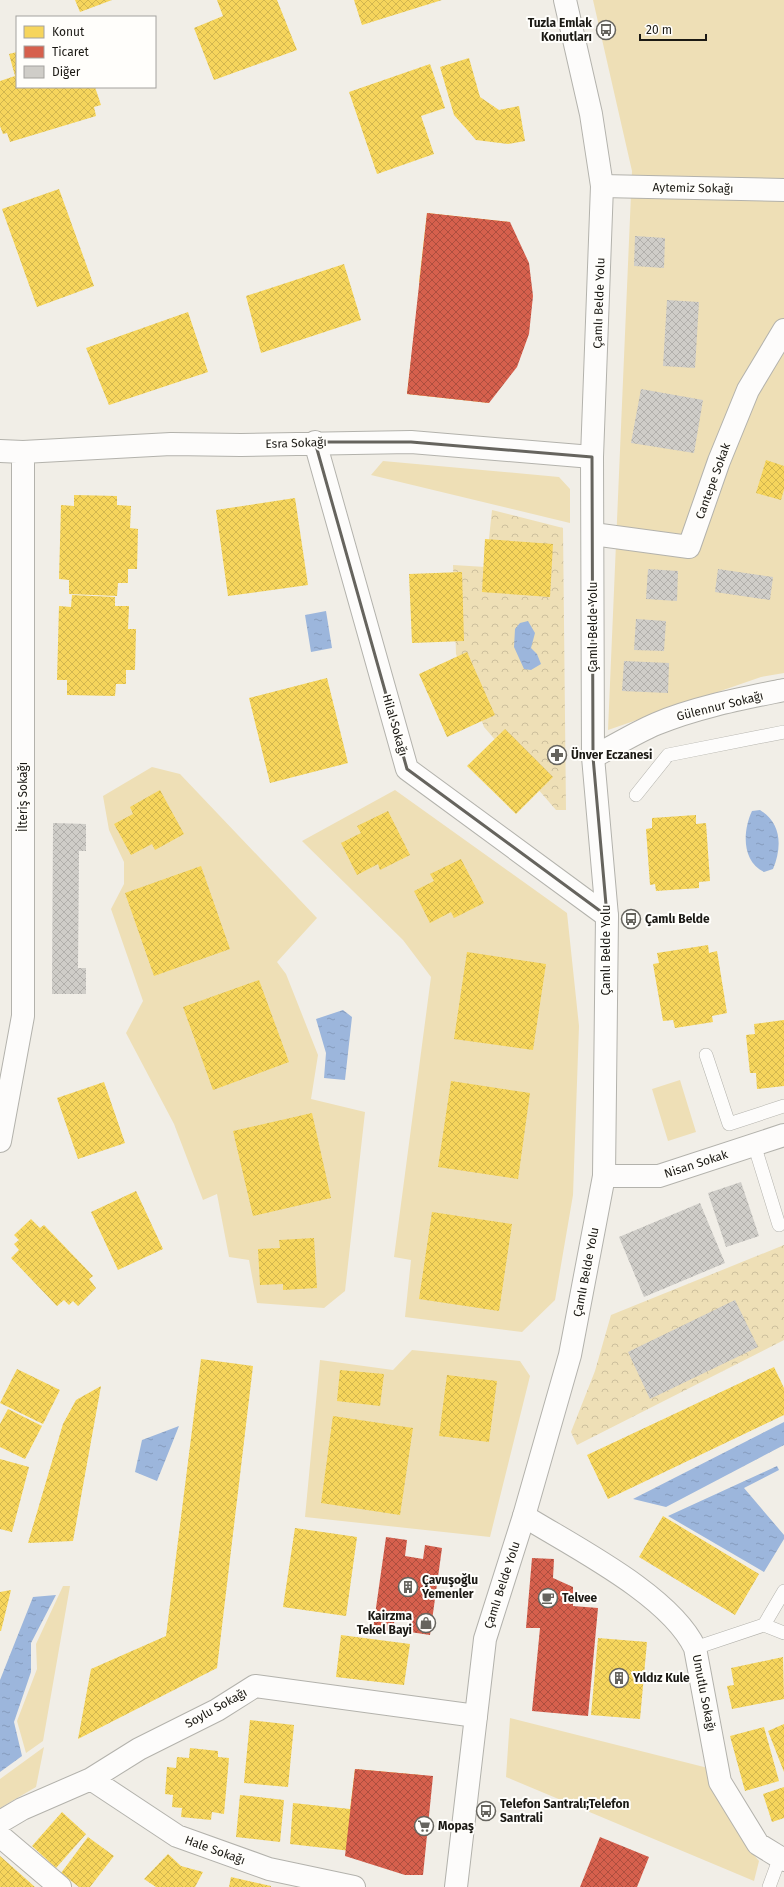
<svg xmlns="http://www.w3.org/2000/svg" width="784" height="1887" font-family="'Fira Sans',sans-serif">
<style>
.green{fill:#eedfb6}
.park{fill:url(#park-crowns)}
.water{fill:url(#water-ripples)}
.homes{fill:url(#homes-cross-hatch)}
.shops{fill:url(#shops-cross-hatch)}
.building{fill:url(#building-cross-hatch)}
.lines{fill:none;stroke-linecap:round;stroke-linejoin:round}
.lane-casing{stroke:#b3b2ac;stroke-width:14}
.street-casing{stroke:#b3b2ac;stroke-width:24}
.secondary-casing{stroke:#b3b2ac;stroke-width:24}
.lane{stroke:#fdfcfb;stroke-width:13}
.street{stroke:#fdfcfb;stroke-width:22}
.secondary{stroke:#fdfcfb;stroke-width:22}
.marked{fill:none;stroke:#66645e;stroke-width:3;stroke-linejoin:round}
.labels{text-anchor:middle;stroke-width:4;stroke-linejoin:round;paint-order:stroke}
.poi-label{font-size:12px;font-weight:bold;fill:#1b1914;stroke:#fffefb;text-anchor:start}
.street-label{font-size:12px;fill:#1b1914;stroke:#fffefb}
</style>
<defs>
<pattern id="park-crowns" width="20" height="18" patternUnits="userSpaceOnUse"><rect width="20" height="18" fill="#eedfb6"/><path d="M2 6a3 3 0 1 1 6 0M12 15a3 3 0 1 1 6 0" fill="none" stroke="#ccbf9c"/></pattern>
<pattern id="water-ripples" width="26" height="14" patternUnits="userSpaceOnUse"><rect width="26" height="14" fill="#9cb6dc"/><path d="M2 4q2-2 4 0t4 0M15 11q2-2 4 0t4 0" fill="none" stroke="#869cbc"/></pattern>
<pattern id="homes-cross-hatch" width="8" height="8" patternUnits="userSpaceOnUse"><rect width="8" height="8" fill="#f6d55c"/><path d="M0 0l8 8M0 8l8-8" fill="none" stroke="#d2b64f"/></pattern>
<pattern id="shops-cross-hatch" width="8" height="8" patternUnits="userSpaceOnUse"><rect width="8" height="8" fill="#d6604d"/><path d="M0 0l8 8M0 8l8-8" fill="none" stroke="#ad4e3f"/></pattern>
<pattern id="building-cross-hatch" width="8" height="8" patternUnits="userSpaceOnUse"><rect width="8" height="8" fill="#cfcdc8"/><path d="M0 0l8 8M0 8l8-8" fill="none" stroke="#b1afab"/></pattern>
</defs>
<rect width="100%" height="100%" fill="#f1eee7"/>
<path class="green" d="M593,0h191v673l-23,4 -153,53 24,-559z
M383,461l176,16 11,12v34l-199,-48z
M152,767l28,7 137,144 -40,44 9,12 32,81 -7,44 54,13 -20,179 -21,17 -67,-5 -8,-43 -20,-3 -12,-63 -14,6 -29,-76 -48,-91 17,-32 -32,-92 13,-25v-22l-15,-32 -6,-34z
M395,790l172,123 12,113 -6,169 -18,105 -33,32 -117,-15 6,-57 -17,-3 37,-280 -28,-37 -101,-99z
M680,1080l16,52 -28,9 -16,-52z
M412,1350l108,11 10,15 -40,161 -185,-20 15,-157 73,10z
M63,1586h7l-27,155 -17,12 -9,-32 20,-52 -1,-25z
M510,1718l198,50 4,23 37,58 10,12 -5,20 -248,-104z
M44,1747l-8,40 -36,21v-29z"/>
<path class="park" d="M492,510l71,18 3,282h-10l-72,-83 -28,-73 -3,-89 33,2z
M784,1245v95l-207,105 -6,-13 24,-61 16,-56z"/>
<path class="water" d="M326,611l6,37 -21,4 -6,-37z
M528,621l7,12 -4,15 6,6 4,10 -10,6 -7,-1 -10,-22 1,-18 5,-6z
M760,810c22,14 22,37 13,59l-9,3c-23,-11 -21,-42 -12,-61z
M343,1010l9,7 -7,63 -21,-2 2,-25 -10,-34z
M784,1422v23l-118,62 -33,-8z
M179,1426l-22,55 -22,-9 7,-32z
M777,1466l2,4 -35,18 40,47v4l-20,33 -96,-56z
M56,1595l-25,48v29l-17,50 8,34 -22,16v-92l33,-83z"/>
<path class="homes" d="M75,0h37l-32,12z
M217,0h60l20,50 -83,30 -20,-52 29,-12z
M354,0h88l-80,25z
M17,52v35h78l6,18 -7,2 2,9 -86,26 -3,-9 -4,1 -3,-8v-45l15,-5 -6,-22z
M469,58l11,39 19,13 20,-4 6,35 -17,3 -32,-4 -22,-25 -14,-48z
M430,64l15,44 -24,8 13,38 -57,20 -28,-82z
M59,189l35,97 -57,21 -35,-98z
M427,213l83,9 -7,69 -84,-9z
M344,264l17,56 -100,33 -15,-57z
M188,312l20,60 -99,33 -23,-57z
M415,327l80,8 -6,68 -82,-9z
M766,460l18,6v23l-3,11 -25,-7z
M74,495l43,1v9l14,1 -1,22 8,1 -1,40h-9v14h-10l-1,13 -48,-2v-14l-10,-1 2,-74 13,1z
M295,498l13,87 -80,11 -12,-86z
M485,539l68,5 -3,53 -68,-5z
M462,572l2,69 -52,2 -3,-69z
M72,595l43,2v9h14l-1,23h8l-1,41h-9v14h-10l-1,12 -48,-1v-15h-10l2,-74 12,1z
M467,652l28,63 -48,22 -28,-63z
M327,678l21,85 -78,20 -21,-85z
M505,729l48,48 -37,37 -49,-48z
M160,790l24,44 -29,16 -3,-6 -21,11 -17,-31 19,-10 -3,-7z
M388,811l22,44 -30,15 -2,-6 -21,11 -16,-32 20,-10 -4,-7z
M696,815v9l10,-1 4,58 -11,1v6l-43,3 -1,-7 -5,1 -4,-56 6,-1v-10z
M461,859l23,44 -30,15 -3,-6 -21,11 -16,-32 20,-10 -4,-7z
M201,866l29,83 -76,27 -29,-83z
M708,945l1,8 8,-2 10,62 -15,3 1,6 -38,6 -2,-8 -10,1 -10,-57 6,-1 -2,-10z
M467,952l79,12 -13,86 -79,-11z
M259,980l30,82 -76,28 -30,-83z
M784,1020v66l-27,3 -1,-16h-6l-4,-38 9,-1 -1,-10z
M451,1081l79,12 -12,86 -80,-12z
M104,1082l21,61 -47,16 -21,-61z
M312,1113l19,85 -78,18 -20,-85z
M136,1191l27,58 -45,21 -27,-58z
M432,1212l80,12 -13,87 -80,-12z
M31,1219l9,9 4,-3 49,51 -4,3 7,9 -18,18 -5,-5 -4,4 -5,-5 -7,6 -46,-48 8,-8 -5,-6 5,-4 -5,-5z
M314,1238l3,50 -34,2v-6l-23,1 -2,-36 22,-1 -1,-8z
M201,1359l52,7 -36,302 -139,71 13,-70 75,-33z
M774,1367l10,21v27l-176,84 -21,-44z
M17,1369l43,21 -17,34 -43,-21z
M340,1370l44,4 -4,32 -43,-5z
M447,1375l50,6 -8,61 -50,-6z
M101,1386l-28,155 -45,2 35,-119 13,-24z
M8,1409l34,17 -17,33 -25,-12v-23z
M333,1416l80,12 -13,87 -79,-12z
M0,1459l29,8 -17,65 -12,-3z
M663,1516l96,58 -24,41 -96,-58z
M295,1528l62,9 -11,79 -63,-9z
M11,1590l-10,41h-1v-39z
M341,1635l69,9 -6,41 -68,-8z
M598,1638l49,4 -7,77 -49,-4z
M783,1657l1,42 -52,10 -5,-23 7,-1 -3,-17z
M250,1720l44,5 -6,62 -44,-4z
M784,1724v48l-16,-41z
M764,1727l15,54 -34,10 -15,-55z
M190,1748l28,3v6l11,1 -5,56 -12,-2 -1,8 -30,-3 1,-9 -10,-1 1,-12 -8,-1 2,-27 9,1 1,-11 12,1z
M355,1769l66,6 -9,83 -122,-14 3,-41 57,6z
M784,1787v31l-12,4 -9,-28z
M240,1795l44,5 -4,42 -44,-5z
M62,1812l24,22 -30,34 -24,-22z
M88,1837l26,19 -24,31h-11l-18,-14z
M168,1854l13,12 22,6 -8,15h-39l-12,-8z
M0,1856l35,31h-35z
M231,1877l40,9v1h-42z"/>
<path class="shops" d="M427,213l83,9 19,41 4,33 -4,38 -12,33 -28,36 -82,-9z
M386,1537l21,3 -2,16 18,3 2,-14 17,3 -12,87 -20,-3 2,-14 -17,-2 -2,16 -20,-3z
M532,1558l22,1 -1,19 20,9v19l25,2 -10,108 -56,-5 8,-83h-14z
M355,1769l78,7 -10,99h-18l-60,-19z
M600,1837l49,20 -12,30h-57z"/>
<path class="building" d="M635,236l30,2 -1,30 -30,-2z
M667,300l32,2 -4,66 -32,-2z
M641,389l62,11 -9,53 -63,-10z
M648,569l30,2 -1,30 -31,-2z
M718,569l55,8 -3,23 -55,-8z
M636,619l30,2 -2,30 -30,-1z
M624,661l45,2 -1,30 -46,-2z
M53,823l33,1v27h-7l-1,117h8v26h-34z
M741,1182l18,54 -33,11 -18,-54z
M700,1203l25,60 -81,34 -25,-60z
M735,1300l23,47 -108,52 -22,-47z"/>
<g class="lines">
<defs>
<path id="lane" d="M636,795l32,-40 116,-23
M706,1055l23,69 55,-18
M754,1144l25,81
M764,1625l20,-34
M695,1648l69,-23 20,8
M769,1887l11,-30"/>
<path id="street" d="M602,186l182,4
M315,442l92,327 200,147
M0,451l23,1 148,-8 70,1 170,-3 181,15
M593,534l96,13 30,-86 29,-71 36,-60
M593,757c21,-11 42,-24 63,-33 41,-17 84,-25 128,-34
M0,1141l23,-125v-564
M604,1176h55l125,-41
M524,1516c50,31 146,79 171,132l25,134 38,62 26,16
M91,1779l86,57 92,33 85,18
M0,1822l22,-13 69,-30 48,-30 78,-39 38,-24 221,30
M0,1836l60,51"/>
<path id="secondary" d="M456,1887l29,-248 39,-123 46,-161 34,-179 3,-260 -14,-159 -1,-300 10,-271 -11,-72 -26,-114"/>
</defs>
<use href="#lane" class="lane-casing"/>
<use href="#street" class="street-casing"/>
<use href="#secondary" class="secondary-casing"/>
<use href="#lane" class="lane"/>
<use href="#street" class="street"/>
<use href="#secondary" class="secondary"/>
</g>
<path class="marked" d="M315,442h96l181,15 1,300 14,159 -200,-147z"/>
<defs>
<symbol id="bus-ring" viewBox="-11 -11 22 22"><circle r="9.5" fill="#fffefb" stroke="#66645e" stroke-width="1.5"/><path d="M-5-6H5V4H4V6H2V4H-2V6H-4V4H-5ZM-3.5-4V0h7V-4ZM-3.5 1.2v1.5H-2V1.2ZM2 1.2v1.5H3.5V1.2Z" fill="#66645e"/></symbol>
<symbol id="pharmacy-ring" viewBox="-11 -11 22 22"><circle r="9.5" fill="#fffefb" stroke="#66645e" stroke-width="1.5"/><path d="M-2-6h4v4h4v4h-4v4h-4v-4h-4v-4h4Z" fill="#66645e"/></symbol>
<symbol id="building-ring" viewBox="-11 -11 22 22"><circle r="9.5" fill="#fffefb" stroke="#66645e" stroke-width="1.5"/><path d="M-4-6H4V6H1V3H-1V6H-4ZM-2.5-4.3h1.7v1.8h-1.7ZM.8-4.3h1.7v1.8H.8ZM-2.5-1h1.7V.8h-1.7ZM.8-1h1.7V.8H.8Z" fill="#66645e"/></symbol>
<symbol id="cafe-ring" viewBox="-11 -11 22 22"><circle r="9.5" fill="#fffefb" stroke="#66645e" stroke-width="1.5"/><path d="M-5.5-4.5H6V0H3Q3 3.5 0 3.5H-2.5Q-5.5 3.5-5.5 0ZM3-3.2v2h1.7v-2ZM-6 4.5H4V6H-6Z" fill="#66645e"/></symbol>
<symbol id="shop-ring" viewBox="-11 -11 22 22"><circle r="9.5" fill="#fffefb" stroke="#66645e" stroke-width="1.5"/><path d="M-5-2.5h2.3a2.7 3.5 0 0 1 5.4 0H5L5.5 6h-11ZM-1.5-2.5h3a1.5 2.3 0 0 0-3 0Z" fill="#66645e"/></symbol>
<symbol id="supermarket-ring" viewBox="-11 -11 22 22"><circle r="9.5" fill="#fffefb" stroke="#66645e" stroke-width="1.5"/><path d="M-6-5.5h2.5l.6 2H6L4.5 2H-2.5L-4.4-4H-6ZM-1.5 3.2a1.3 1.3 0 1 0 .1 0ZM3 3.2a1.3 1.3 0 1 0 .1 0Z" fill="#66645e"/></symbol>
</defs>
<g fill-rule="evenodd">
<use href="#bus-ring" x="595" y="19" width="22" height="22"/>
<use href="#pharmacy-ring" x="546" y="744" width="22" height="22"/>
<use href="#bus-ring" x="620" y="908" width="22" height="22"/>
<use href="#building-ring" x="397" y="1576" width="22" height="22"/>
<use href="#cafe-ring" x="537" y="1587" width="22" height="22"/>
<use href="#shop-ring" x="415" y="1612" width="22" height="22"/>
<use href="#building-ring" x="608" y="1667" width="22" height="22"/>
<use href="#bus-ring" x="475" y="1800" width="22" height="22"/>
<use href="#supermarket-ring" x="413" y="1815" width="22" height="22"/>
</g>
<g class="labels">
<g class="poi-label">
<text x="592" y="27" text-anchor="end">Tuzla Emlak<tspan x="592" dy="14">Konutları</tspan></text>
<text x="571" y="759">Ünver Eczanesi</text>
<text x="645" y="923">Çamlı Belde</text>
<text x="422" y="1584">Çavuşoğlu<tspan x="422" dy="14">Yemenler</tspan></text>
<text x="562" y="1602">Telvee</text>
<text x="412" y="1620" text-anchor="end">Kairzma<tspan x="412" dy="14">Tekel Bayi</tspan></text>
<text x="633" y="1682">Yıldız Kule</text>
<text x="500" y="1808">Telefon Santralı;Telefon<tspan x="500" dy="14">Santrali</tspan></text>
<text x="438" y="1830">Mopaş</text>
</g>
<g class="street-label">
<text transform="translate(693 188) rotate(1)" y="4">Aytemiz Sokağı</text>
<text transform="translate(599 303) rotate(-88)" y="4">Çamlı Belde Yolu</text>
<text transform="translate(296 443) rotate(-2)" y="4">Esra Sokağı</text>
<text transform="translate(713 481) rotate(-70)" y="4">Cantepe Sokak</text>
<text transform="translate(593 627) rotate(-90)" y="4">Çamlı Belde Yolu</text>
<text transform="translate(720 706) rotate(-14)" y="4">Gülennur Sokağı</text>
<text transform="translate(395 725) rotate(74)" y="4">Hilal Sokağı</text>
<text transform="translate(23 797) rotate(-90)" y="4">İlteriş Sokağı</text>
<text transform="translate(606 950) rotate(-90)" y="4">Çamlı Belde Yolu</text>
<text transform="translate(696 1164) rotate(-18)" y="4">Nisan Sokak</text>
<text transform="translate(586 1272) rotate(-79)" y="4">Çamlı Belde Yolu</text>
<text transform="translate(502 1585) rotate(-72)" y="4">Çamlı Belde Yolu</text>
<text transform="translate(704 1693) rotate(79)" y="4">Umutlu Sokağı</text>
<text transform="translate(216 1708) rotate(-29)" y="4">Soylu Sokağı</text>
<text transform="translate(215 1850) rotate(20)" y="4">Hale Sokağı</text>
</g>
</g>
<rect x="16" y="16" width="140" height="72" fill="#fffefb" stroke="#a4a29f"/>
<rect x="24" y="26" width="20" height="12" fill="#f6d55c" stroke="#a4a29f"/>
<text x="52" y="36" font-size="12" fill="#1b1914">Konut</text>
<rect x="24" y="46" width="20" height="12" fill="#d6604d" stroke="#a4a29f"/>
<text x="52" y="56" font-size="12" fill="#1b1914">Ticaret</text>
<rect x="24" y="66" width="20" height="12" fill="#cfcdc8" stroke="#a4a29f"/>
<text x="52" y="76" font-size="12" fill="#1b1914">Diğer</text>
<path d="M640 34v6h66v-6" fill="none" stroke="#1b1914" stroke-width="2"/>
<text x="646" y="34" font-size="12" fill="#1b1914" stroke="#fffefb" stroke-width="3" paint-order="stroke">20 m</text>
</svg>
